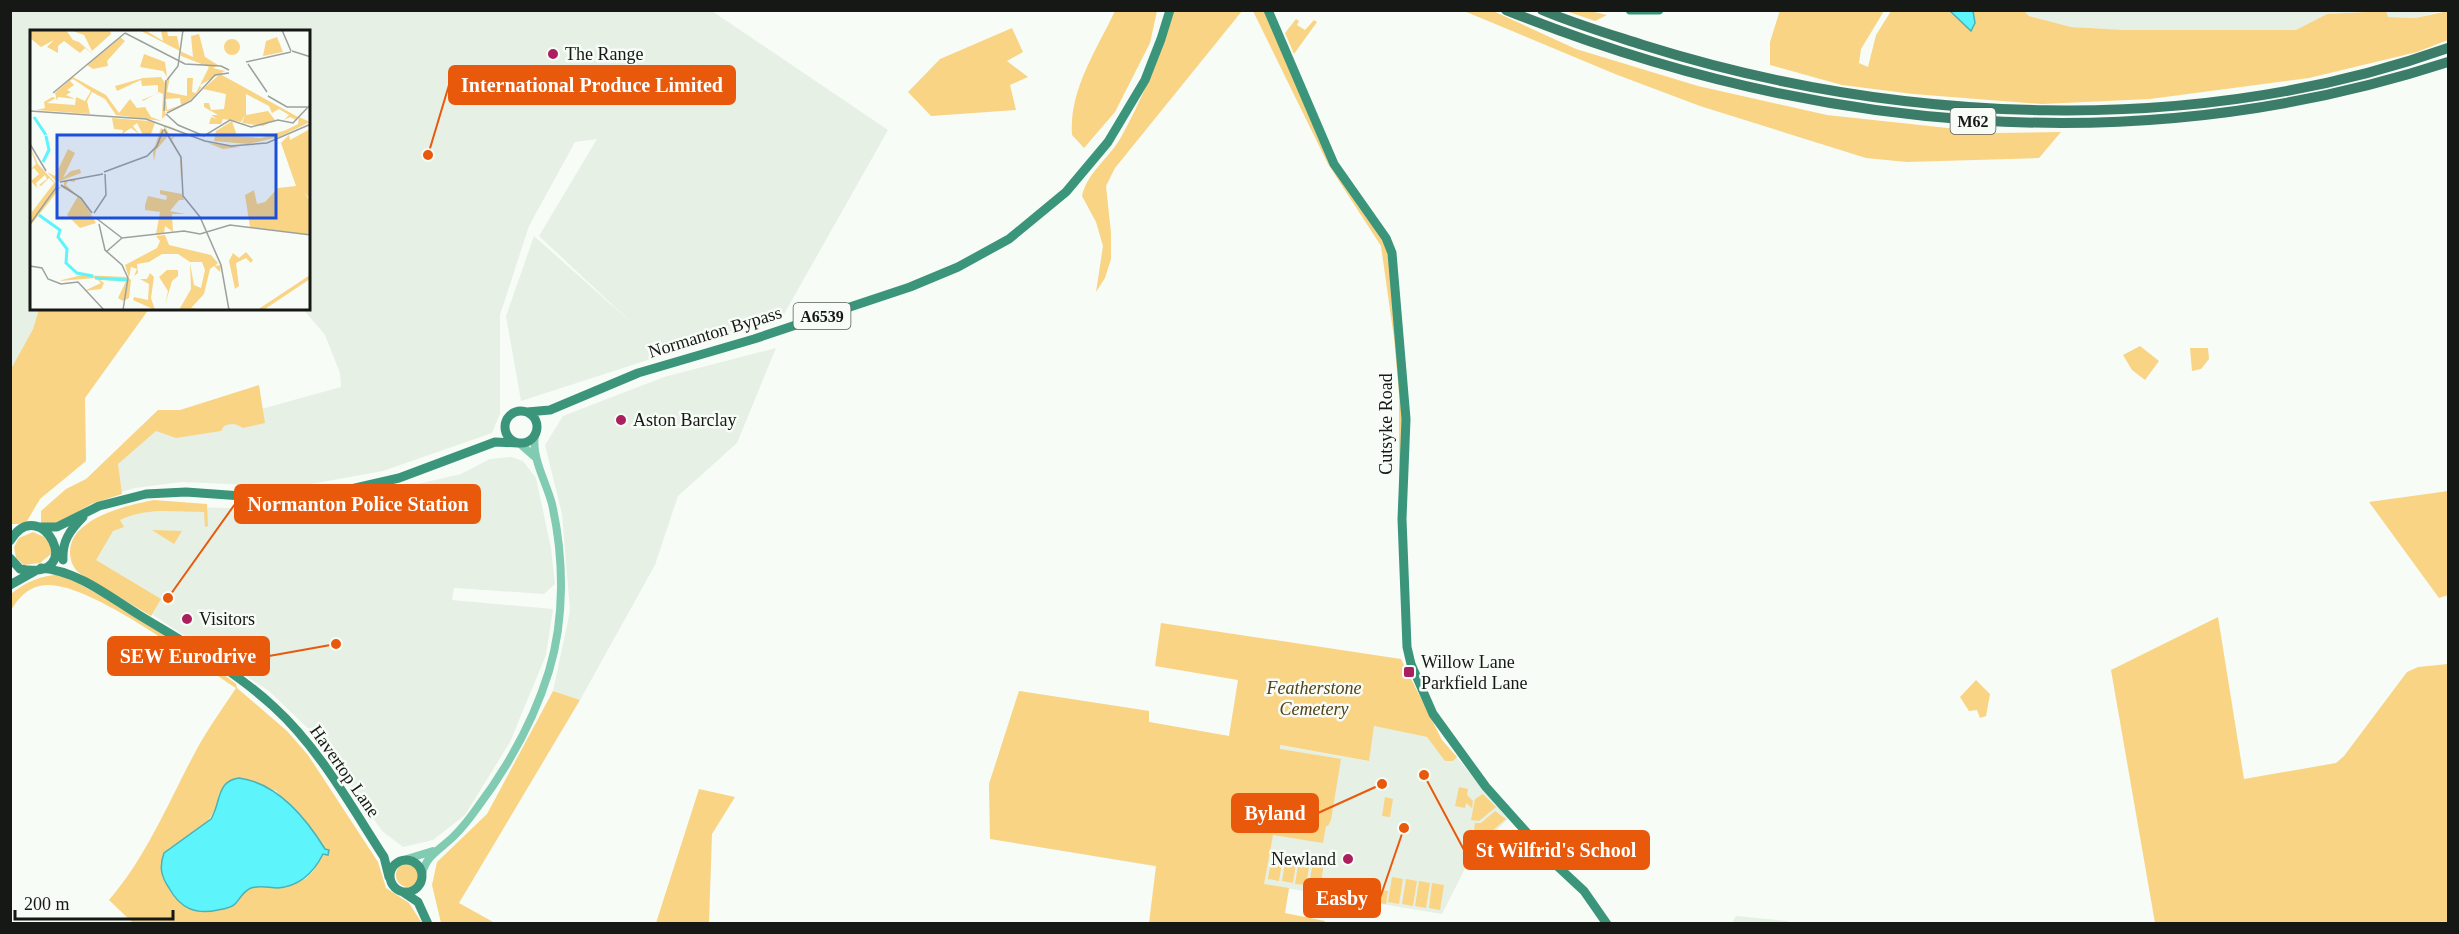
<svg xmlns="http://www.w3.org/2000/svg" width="2459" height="934" font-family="Georgia,serif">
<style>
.built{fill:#e6f0e5}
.green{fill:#f9d485;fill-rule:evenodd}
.water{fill:#5df4fb;stroke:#48b2b6;stroke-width:1.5}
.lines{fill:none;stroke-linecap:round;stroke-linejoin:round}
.minor{stroke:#80cbb2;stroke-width:8}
.major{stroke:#3b957b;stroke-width:9}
.highway{stroke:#3c7d69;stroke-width:10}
.poi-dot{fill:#ab1f5f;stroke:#f7fcf7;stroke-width:2}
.labels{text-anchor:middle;stroke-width:5;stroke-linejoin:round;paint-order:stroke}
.shield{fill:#f7fcf7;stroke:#5a5c5a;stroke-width:1.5}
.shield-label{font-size:16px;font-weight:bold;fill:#161816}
.poi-label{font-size:18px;fill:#161816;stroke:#f7fcf7;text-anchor:start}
.street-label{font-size:18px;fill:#161816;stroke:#f7fcf7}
.park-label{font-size:18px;font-style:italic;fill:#534118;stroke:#f7fcf7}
.inset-river{fill:none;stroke:#5df4fb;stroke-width:3}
.inset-road{fill:none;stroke:#9da19d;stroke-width:1.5}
.view{fill:#1d4ed8;fill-opacity:0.15;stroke:#1d4ed8;stroke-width:3}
.inset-edge{fill:none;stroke:#161816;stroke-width:3}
.leader{fill:none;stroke:#e8590c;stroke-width:2}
.callout-dot{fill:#e8590c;stroke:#f7fcf7;stroke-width:2}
.callout{fill:#e8590c;stroke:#e8590c;stroke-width:2}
.callout-label{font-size:20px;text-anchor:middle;font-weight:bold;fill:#fff}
</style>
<rect width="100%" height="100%" fill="#f7fcf7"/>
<path class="built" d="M11,11h701l176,119 -105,186 -120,36 -6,5 -136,44 -15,-85 28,-80 100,89 -95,-89 58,-97 -22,3 -46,84 -29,89v99l-8,19 -109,38 -89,16 -113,-5 -46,6 -46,13 29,-42 37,-33 20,7 166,-46 -1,-14 -15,-38 -22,-26h6v-277h-277v277h7l-6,20 -22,40z
M2024,11h359l-56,3 -31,16h-171l-54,-3 -42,-11z
M2386,11h56l-27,7 -27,-1z
M776,348l-39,95 -59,53 -23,69 -75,135 -27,-9 17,-80 -8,-97 -17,-69 18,-29 101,-39z
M511,457l12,4 13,17 15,70 4,36 -11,10 -90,-6 -2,12 101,9 -7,46 -36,87 -45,73 -32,25 -30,7 -21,-16 -66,-95 -47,-45 -177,-116 -10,-42 69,-27 119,3 92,-12 99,-23 29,-15z
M1019,691l130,20v11l219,39 6,-35 68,14 66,79 -35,34 -31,61 -427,-71 -26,-59z
M1736,916l52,5 1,2h-57z"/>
<path class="green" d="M1780,10l104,1 -23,38 -2,14 9,4 8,-32 15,-24h59l21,20 4,-8 -2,-13 51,1 5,5 42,11 54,3h171l31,-16 59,-3 2,6 27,1 33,-7v29l-31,12 -108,26 -159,21 -108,5 -129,-10 -71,-9 -72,-20v-23z
M1115,11h42l-7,32 -35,69 -31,36 -12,-13c-3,-45 24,-84 43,-124z
M1174,11h68l-127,157 -9,18 5,47v26l-6,19 -9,14 7,-46 -7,-24 -14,-26c5,-23 26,-37 38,-57 23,-41 40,-84 54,-128z
M1253,11h12l71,159 52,76 16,175 -5,82v-109l-5,-56 -13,-92 -53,-82z
M1464,11h29l83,38 122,37 129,29 167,18 67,-1 -22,26 -132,4 -41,-4 -166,-52 -85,-32z
M1566,11h24l17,4 -12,6z
M1296,19l3,2 -2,4 8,5 9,-10 3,2 -23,32 -9,-21z
M1012,28l11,24 -16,9 21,16 -18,8 6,25 -85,6 -23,-24 32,-33z
M39,309h110l-64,89 1,63 -46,38 -13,22 -8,3h-8v-155l22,-40z
M2140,346l19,15 -14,19 -13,-10 -9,-15z
M2190,348h18l1,11 -8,10 -9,2z
M259,385l6,38 -22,5c-7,-5 -12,-5 -19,-2l-3,5 -45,7 -20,-7 -38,33 4,30 -31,10 -34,20 -16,-1v-12l25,-22 20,-10 72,-69h22z
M2448,491v104l-9,3 -70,-96z
M154,500l53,4 1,22 -3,1 -1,-15c-28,0 -58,-5 -84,8l4,7 -11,4 -17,29 65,39 -10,17 -72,-43c-6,-5 -9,-13 -9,-21 0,-34 58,-47 84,-52z
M152,530l30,1 -8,13z
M33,532l14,6 5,10 -1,6 -11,9 -16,2 -8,-7 -2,-11 5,-9z
M61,574l44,24 105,66 26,20 1,4 50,43 21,24 70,107 8,26 23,15 13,20h-289l-24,-23c39,-45 61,-102 89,-153 11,-20 25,-39 38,-59 -40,-26 -145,-105 -189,-103 -18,1 -27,11 -36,25v-16c16,-13 29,-18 50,-20zM253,781l23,10 32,35 17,23 4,1 -6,4 -9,16 -9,9 -28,9 -24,-1 -7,4 -8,10 -12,7 -18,4 -36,-18 -10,-18 7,-28c23,-11 48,-27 50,-54z
M2218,617l26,162 92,-16 8,-7 63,-84 11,-5 30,-3v259h-293l-44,-253z
M1161,623l240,36 41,81 15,17 -4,4h-8l-18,-24 -53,-11 -5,35 -89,-16v4l61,10 -10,61 -3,6h-2l-3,17 -50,-8 -9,49 25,4 -4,25 40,8 -1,2h-175l7,-57 -166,-27 -1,-55 30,-93 130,20v11l80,14 9,-56 -83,-14z
M1976,680l14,14 -4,22 -6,2 -3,-8 -8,1 -9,-14z
M553,691l27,9 -121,203 36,20h-54l-9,-38 5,-23 50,-48z
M1459,787l9,2 -1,6 6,6 -1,7 -6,-5 -1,5 -10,-2z
M699,789l36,8 -23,37 -3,89h-53z
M1483,794l13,13 -17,14 -8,-1 4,-21z
M1385,797l8,2 -3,18 -8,-1z
M1495,811l11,8 -29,25 -4,-5 2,-16h6z
M1272,854l11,2 -4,25 -11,-2z
M1286,856l11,2 -4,25 -11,-2z
M1299,859l11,2 -4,24 -11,-1z
M1313,861l11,2 -4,25 -11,-2z
M396 875a12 12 0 1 1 24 0a12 12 0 1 1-24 0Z
M1392,877l11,2 -4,25 -11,-2z
M1406,879l11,2 -4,25 -11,-2z
M1325,881l63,10 -2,13 -64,-10z
M1419,881l11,2 -4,25 -11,-2z
M1432,883l12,2 -4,25 -11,-2z"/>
<path class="water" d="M1950,11h23l2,12 -4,8z
M239,778c38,5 67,40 86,71l4,1 -1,5 -5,-1c-9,18 -22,32 -45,34 -9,0 -17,-3 -27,0 -9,4 -10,10 -16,16 -4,4 -11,5 -17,6 -23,5 -38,-2 -49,-22 -8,-12 -10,-21 -5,-35l47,-34c10,-16 5,-38 28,-41z"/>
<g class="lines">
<path class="minor" d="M519,443l16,14
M407,859l26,-8
M422,874c4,-19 19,-25 32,-38 8,-8 16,-18 23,-28 30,-40 57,-88 72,-137 16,-53 15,-113 3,-167 -6,-23 -21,-46 -17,-70"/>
<path class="major" d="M1268,10l66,154 52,74 6,15 14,166 -4,100 5,128 4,17 22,50 53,73 69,77 29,27 23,33
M1630,10h29
M505 427a16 16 0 1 1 32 0a16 16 0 1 1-32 0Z
M527,412l23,-2 88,-37 116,-34 156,-52 48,-20 51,-28 57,-47 42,-50 37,-62 16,-41 9,-29
M39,527h18l42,-21 47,-12 40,-2 70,5 95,-8 48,-11 96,-36 23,1
M10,541c30,-51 80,41 10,28l-10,-11
M63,560c-1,-19 7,-30 20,-43
M41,568c37,3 67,28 98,47 46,28 95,55 135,92 45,41 77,99 110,150l5,20
M10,585l25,-14
M390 876a16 16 0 1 1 32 0a16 16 0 1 1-32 0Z
M403,892l15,10 10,22"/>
<path class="highway" d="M1506,10c303,122 629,154 942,52
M1542,10c33,14 67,24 101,35 255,80 552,93 805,3"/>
</g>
<g class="poi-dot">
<circle cx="553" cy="54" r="6"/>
<circle cx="621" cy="420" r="6"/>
<circle cx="187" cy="619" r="6"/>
<rect x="1403" y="666" width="12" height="12" rx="3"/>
<circle cx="1348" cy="859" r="6"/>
</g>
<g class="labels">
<g class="shield">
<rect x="1950.5" y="108" width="45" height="26" rx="4.5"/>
<rect x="793.5" y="303" width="57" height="26" rx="4.5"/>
</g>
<g class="shield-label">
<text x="1973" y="127">M62</text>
<text x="822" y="322">A6539</text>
</g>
<g class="poi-label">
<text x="565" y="60">The Range</text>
<text x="633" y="426">Aston Barclay</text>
<text x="199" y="625">Visitors</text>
<text x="1421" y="668">Willow Lane<tspan x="1421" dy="21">Parkfield Lane</tspan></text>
<text x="1336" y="865" text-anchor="end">Newland</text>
</g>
<g class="street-label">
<text transform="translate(715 332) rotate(-17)" y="6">Normanton Bypass</text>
<text transform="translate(1386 424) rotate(-90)" y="6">Cutsyke Road</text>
<text transform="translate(345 771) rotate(55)" y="6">Havertop Lane</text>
</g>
<g class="park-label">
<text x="1314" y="694">Featherstone<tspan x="1314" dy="21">Cemetery</tspan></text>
</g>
</g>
<g transform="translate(30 30)">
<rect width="280" height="280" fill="#f7fcf7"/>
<path d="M0,0h36l7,10 6,2 16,14 -10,-8 -5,5 -16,-12 -6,5v7l-11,-6 7,-7 -13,7 -11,-9zM40,0h40l1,4 -19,17 -8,-16zM109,0h6l18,11 -2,-11h6l1,6h9l3,15 13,6 -2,-21 8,-2 6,23 13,8 -5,3 12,3 -25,14 1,3 -8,10 -9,7 -16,6h-2l-2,-4 2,8 -4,4 1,-25 -4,-2 -16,9 -1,-1 16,-7v-8l-16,1 -1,-6 -24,11 -2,-5 28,-8 18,-1 4,6 -1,20 2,-3 1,10 14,-5 -1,-7 -15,1 1,-17 4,-6 -3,16 20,4v-18h6l-1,14 4,1 13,-26 -28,-11 -1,-5zM90,7l5,4 -18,20 1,5 -15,3 -6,-4zM247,7l6,15 -20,4 3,-15zM194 17a8 8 0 1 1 16 0a8 8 0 1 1-16 0ZM114,24l21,8 2,15 -4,-6 -23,-4zM190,44l78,43 -2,3 -6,-3 -6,3 5,-5 -10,-6 -7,4 -3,-7 -23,-12v21l22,-4 7,9 -12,6 -21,-3 3,-8 -4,7 -18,-3 -2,5h-12l2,-7 6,2 -6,-4h7l-14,-8v-4h5l2,7 13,-1 2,-15 -23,-5zM43,47l33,18 13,18 11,-14 7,9 8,-1 6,10 11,4 -46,-6 -11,-16 -13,-7 -5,9 3,13 -54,-4 9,-2 -1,-6 8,-5 4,1 -9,5 28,2 1,-8 9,4 6,-10 -18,-12 -3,2 4,4 -7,5 4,2 -5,3 9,4 -17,-2 -1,4 -2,-8zM269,87l11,5 -31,15 -31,7 -34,-3 2,-10 16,-10 5,15 24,2 25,-8 12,-6zM82,88l37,3 22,6 37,16 32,4 -17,2 -58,-23 6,12 4,-2 -3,4 9,17 1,15 -1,8 -1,-23 -12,-21 -12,14 -2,11 -1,-9 8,-24 4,2 -2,-5 -8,-2 -4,11 -8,1 -6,-12 -4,3 6,8 -8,-6 -9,6 1,-4 -9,-1zM280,99v70l-6,-7 6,9v34l-60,-8 -5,-32 9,-5 3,14 8,-2 13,-14 18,-2 -15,-43 8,-8 1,5zM0,117l8,17 19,21 -26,38 25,-34 3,-2 5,-1v-4l7,-3 4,1v2l-7,-1 -2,4 17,15 13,23 -16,5 -13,-13 11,-19 -17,-9 -31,39 2,-14 22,-29 -5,-5 -8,8 -2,-1 8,-6 -2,-4 -9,8 1,5 -6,-7 8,-7 -5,-6 -4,2 6,-6zM38,119l7,4 -12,25 8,-7 9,-2 1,4 -24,9 -10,-10 8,4zM130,160l22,4 2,6h-5l-9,11 15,3h-13l1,18 -8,-6 -1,8h-8l4,-22 -15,-2v-5l3,-9 18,4 1,-4 -7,-2zM135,205l4,10 42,10 7,8 -3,3 6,-1 -1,7 -6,-6 -4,3 -6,25 -13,14 15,2h-27l12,-21 -1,-26 4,22 7,3 4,-18 -3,-8h-12l-12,-8h-16l-13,8 -12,2 1,9 -4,3 3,-7 -6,-2 -2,11 -4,-13 32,-17 3,-7 -4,-5zM216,222l7,8 -2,3 -5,-5 -10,5 3,23 -4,3 -6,-28 4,-8 6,5zM137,240h11v6l-6,5 -7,24 3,-14 -9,-14zM120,243l4,4 -3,21 4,12 -22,-10 1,-3 14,3 1,-16 -9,-5h7zM52,245l45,2 4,3 -2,18 -6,3 -5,-3 8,-17 -26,-1 4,3 -3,6 -17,2 17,-8 -5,-5 -38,3zM280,245v4l-45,30 17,1h-25z" fill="#f9d485"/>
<path class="inset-river" d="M4,87l12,18M13,132l6,-12 -3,-14M9,185l21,15 -2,7 9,12 -1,14 11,10 16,3M65,248l32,2"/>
<path class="inset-road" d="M252,0l9,21M95,3l60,31 36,2 8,4M262,21l19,6M216,32l45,-10M218,34l19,28M137,50l11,-14 5,-36M23,63l72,-60M238,66l19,11h20M0,81l116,8 59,22 26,5 36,-3 44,-19M134,81l2,-31M137,83l24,-12 24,-26 14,-2M136,84l12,11 26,11 26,-16 21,7 27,-7 15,3 18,-19M134,99l17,28 2,39 17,21 21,48 8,45M0,114l16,27M74,142l43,-16 10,-10 6,-16M30,152l43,-8M31,155l20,13 11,15M64,183l12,-18 -1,-21M66,188l26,20 62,-7 16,3 30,-9 81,10M0,194l28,-39M69,194l6,26 17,15 6,13 -5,32M76,222l16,-14M0,236l12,2 6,11 13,5 17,-2 26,28"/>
<path class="view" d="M27,105h219v83h-219z"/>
<rect width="280" height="280" class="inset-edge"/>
</g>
<path class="leader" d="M428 155L449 85M168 598L235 504M336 644L269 656M1382 784L1318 813M1424 775L1464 850M1404 828L1380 898"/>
<g class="callout-dot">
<circle cx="428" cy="155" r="6"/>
<circle cx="168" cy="598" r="6"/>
<circle cx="336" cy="644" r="6"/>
<circle cx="1382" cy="784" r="6"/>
<circle cx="1424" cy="775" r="6"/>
<circle cx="1404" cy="828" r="6"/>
</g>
<g class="callout">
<rect x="449" y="66" width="286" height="38" rx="6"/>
<rect x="235" y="485" width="245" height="38" rx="6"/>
<rect x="108" y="637" width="161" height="38" rx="6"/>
<rect x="1232" y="794" width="86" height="38" rx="6"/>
<rect x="1464" y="831" width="185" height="38" rx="6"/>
<rect x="1304" y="879" width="76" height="38" rx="6"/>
</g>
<g class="callout-label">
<text x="592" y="92">International Produce Limited</text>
<text x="358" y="511">Normanton Police Station</text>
<text x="188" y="663">SEW Eurodrive</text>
<text x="1275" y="820">Byland</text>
<text x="1556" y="857">St Wilfrid's School</text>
<text x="1342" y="905">Easby</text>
</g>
<rect width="2459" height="934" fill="none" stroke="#161816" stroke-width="24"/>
<path d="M15 910v9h158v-9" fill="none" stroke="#161816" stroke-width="3"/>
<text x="24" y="910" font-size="18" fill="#161816" stroke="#f7fcf7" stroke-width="4.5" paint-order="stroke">200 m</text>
</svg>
